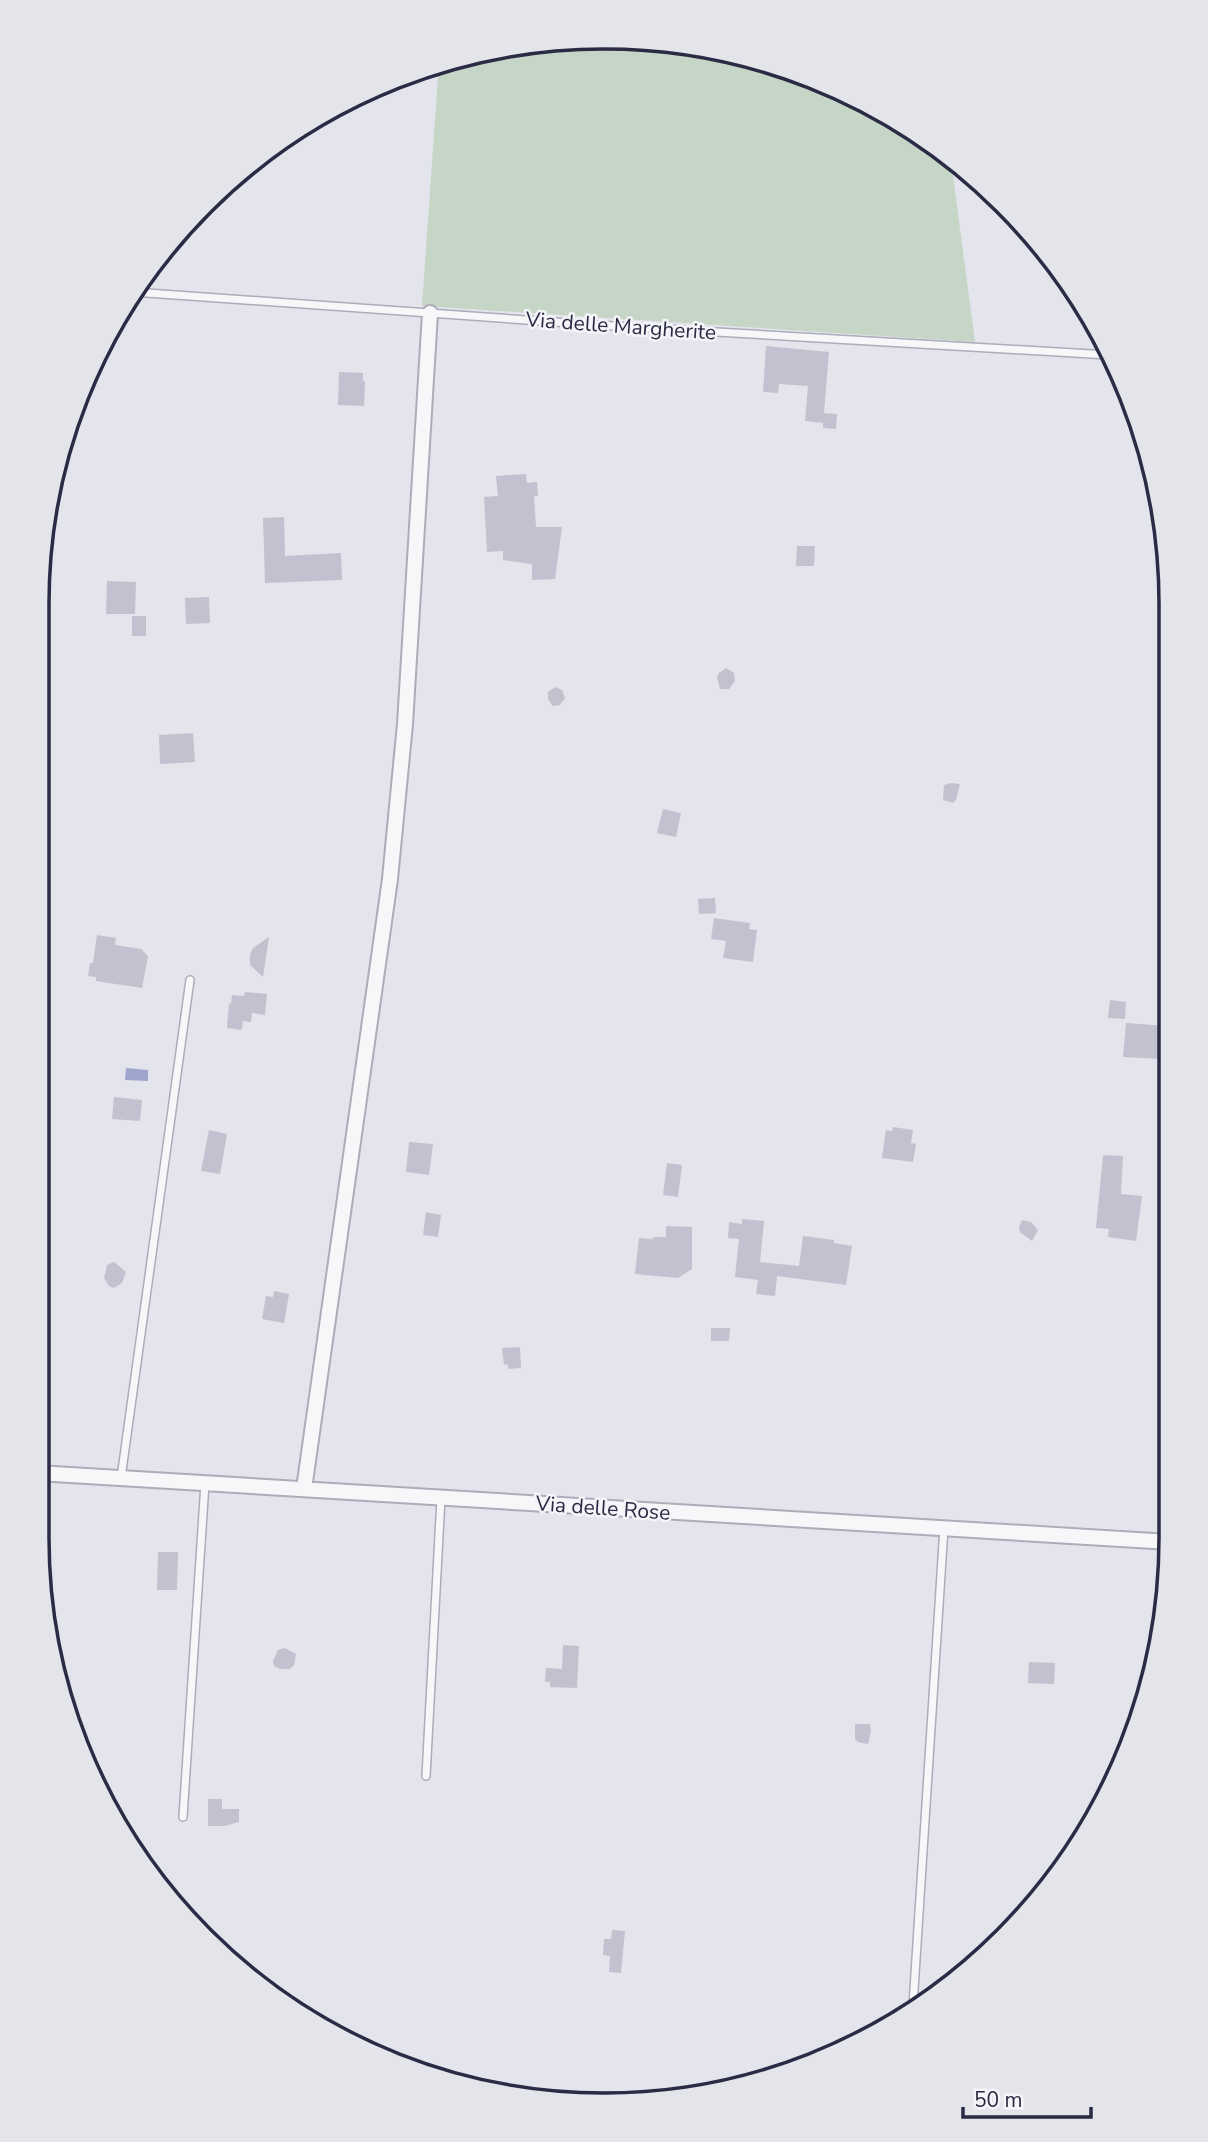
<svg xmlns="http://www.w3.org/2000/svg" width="1208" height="2142" font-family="'Nunito Sans',sans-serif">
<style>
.green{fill:#c5d6c6}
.water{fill:#9ea5cd}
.building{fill:#c1c1cf}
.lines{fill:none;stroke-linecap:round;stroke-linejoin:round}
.service-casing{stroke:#acacba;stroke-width:10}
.minor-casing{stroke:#acacba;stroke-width:18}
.service{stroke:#f7f7fa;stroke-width:7}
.minor{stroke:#f7f7fa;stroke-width:14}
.labels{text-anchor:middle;stroke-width:5;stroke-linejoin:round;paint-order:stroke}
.street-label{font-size:21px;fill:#2b2b45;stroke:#f4f4f9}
.rim{fill:none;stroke:#2b2b45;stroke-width:3.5}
</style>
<rect width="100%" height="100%" fill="#e4e4ec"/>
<path class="green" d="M567,38l111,4 109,25 101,46 63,48 24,181 -553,-36 17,-243 19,-7z"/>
<path class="water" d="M126,1068l22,2v11l-23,-1z"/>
<path class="building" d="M766,346l63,6 -5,61 13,1 -1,15 -13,-1v-5l-18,-2 3,-35 -29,-2 -1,9 -15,-1z
M339,372l24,1v8h2l-1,25 -26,-1z
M526,474l1,9 10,-1 1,14h-4l2,31h26l-7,52 -23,1v-16l-29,-4v-9l-16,1 -3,-55 14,-1 -2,-20z
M284,517l1,39 56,-3 1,27 -77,3 -2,-65z
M797,546h18l-1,20h-18z
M107,581l29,1 -1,32h-29z
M209,597l1,26 -24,1 -1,-26z
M132,616h14v20h-14z
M726,668l8,5 1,8 -6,8h-9l-3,-12 2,-4z
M555,687l7,3 3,8 -5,7 -7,1 -5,-7v-7z
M193,733l2,29 -35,2 -1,-29z
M951,783l9,1 -4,16 -3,3 -10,-3 1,-15z
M663,809l18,4 -5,24 -19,-4z
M715,898l1,15 -17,1 -1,-15z
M714,918l36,5 -1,6 8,1 -4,32 -30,-4 3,-17 -15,-2z
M97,935l19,3 -1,7 26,4 7,7 -6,32 -46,-7v-4l-8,-1 2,-13h3z
M269,937l-6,40 -13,-12v-10l3,-7z
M245,992l22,2 -2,21 -13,-2 -1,9 -8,-1 -1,9 -15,-2 2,-25 2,1 1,-9 12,1z
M1110,1000l16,2 -1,17 -17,-1z
M1126,1023l40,3 -2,33 -41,-2z
M114,1097l28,3 -2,21 -28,-2z
M893,1127l20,3 -2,13 5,1 -3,18 -31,-4 4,-28 6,1z
M209,1130l18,4 -7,40 -19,-3z
M409,1142l24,2 -4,31 -23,-3z
M1103,1155l20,1 -2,38 21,2 -6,45 -28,-4 1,-8 -13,-1z
M667,1163l15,2 -4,32 -15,-2z
M426,1212l15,3 -3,22 -15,-2z
M742,1219l22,2 -4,41 39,4 4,-30 31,4v3l18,3 -6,39 -69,-9 -2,20 -19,-2 2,-14 -23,-3 4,-38 -11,-1 1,-16 13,2z
M1022,1220l9,2 7,8 -6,11 -12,-9 -1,-4z
M666,1226l26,1v42l-14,9 -43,-4 4,-36 14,1v-2h13z
M114,1262l12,10 -4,11 -8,5 -5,-2 -5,-8 3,-13z
M274,1291l15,3 -5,29 -22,-4 4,-23 7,1z
M711,1328h19l-1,13h-18z
M520,1347l1,21 -13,1v-5l-4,1 -2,-17z
M158,1552h20l-1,38h-20z
M563,1645l16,1 -2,42 -27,-1v-5h-5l1,-14 16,1z
M285,1648l11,6 -2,11 -4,4h-10l-6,-3 -1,-5 5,-11z
M1029,1662l26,1 -1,21 -26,-1z
M855,1724h15l1,7 -3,13 -10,-2 -3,-3z
M208,1799h14v10h17v13l-15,4h-16z
M612,1930l13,1 -4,42 -12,-1 1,-16 -7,-1 1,-16h7z"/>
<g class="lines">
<defs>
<path id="service" d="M133,292l464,33 511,30
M121,1478l69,-498
M426,1776l15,-278
M183,1817l22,-334
M913,2005l31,-477"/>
<path id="minor" d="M37,1473l1133,69
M304,1489l86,-610 15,-155 25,-411"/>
</defs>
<use href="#service" class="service-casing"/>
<use href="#minor" class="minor-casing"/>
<use href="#service" class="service"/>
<use href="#minor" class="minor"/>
</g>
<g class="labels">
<g class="street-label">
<text transform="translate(621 326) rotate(4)" y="7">Via delle Margherite</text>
<text transform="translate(603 1508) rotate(4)" y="7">Via delle Rose</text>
</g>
</g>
<path d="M0 0H1208V2142H0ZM604 49H604A555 555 0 0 1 1159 604V1538A555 555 0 0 1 604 2093H604A555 555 0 0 1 49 1538V604A555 555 0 0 1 604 49Z" fill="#e4e4eb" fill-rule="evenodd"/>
<path class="rim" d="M604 49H604A555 555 0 0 1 1159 604V1538A555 555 0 0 1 604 2093H604A555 555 0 0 1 49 1538V604A555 555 0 0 1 604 49Z"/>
<path d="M963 2107v10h128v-10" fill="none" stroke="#2b2b45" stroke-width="3.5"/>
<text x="974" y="2107" font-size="21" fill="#2b2b45" stroke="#f4f4f9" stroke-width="5" paint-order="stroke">50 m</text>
</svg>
